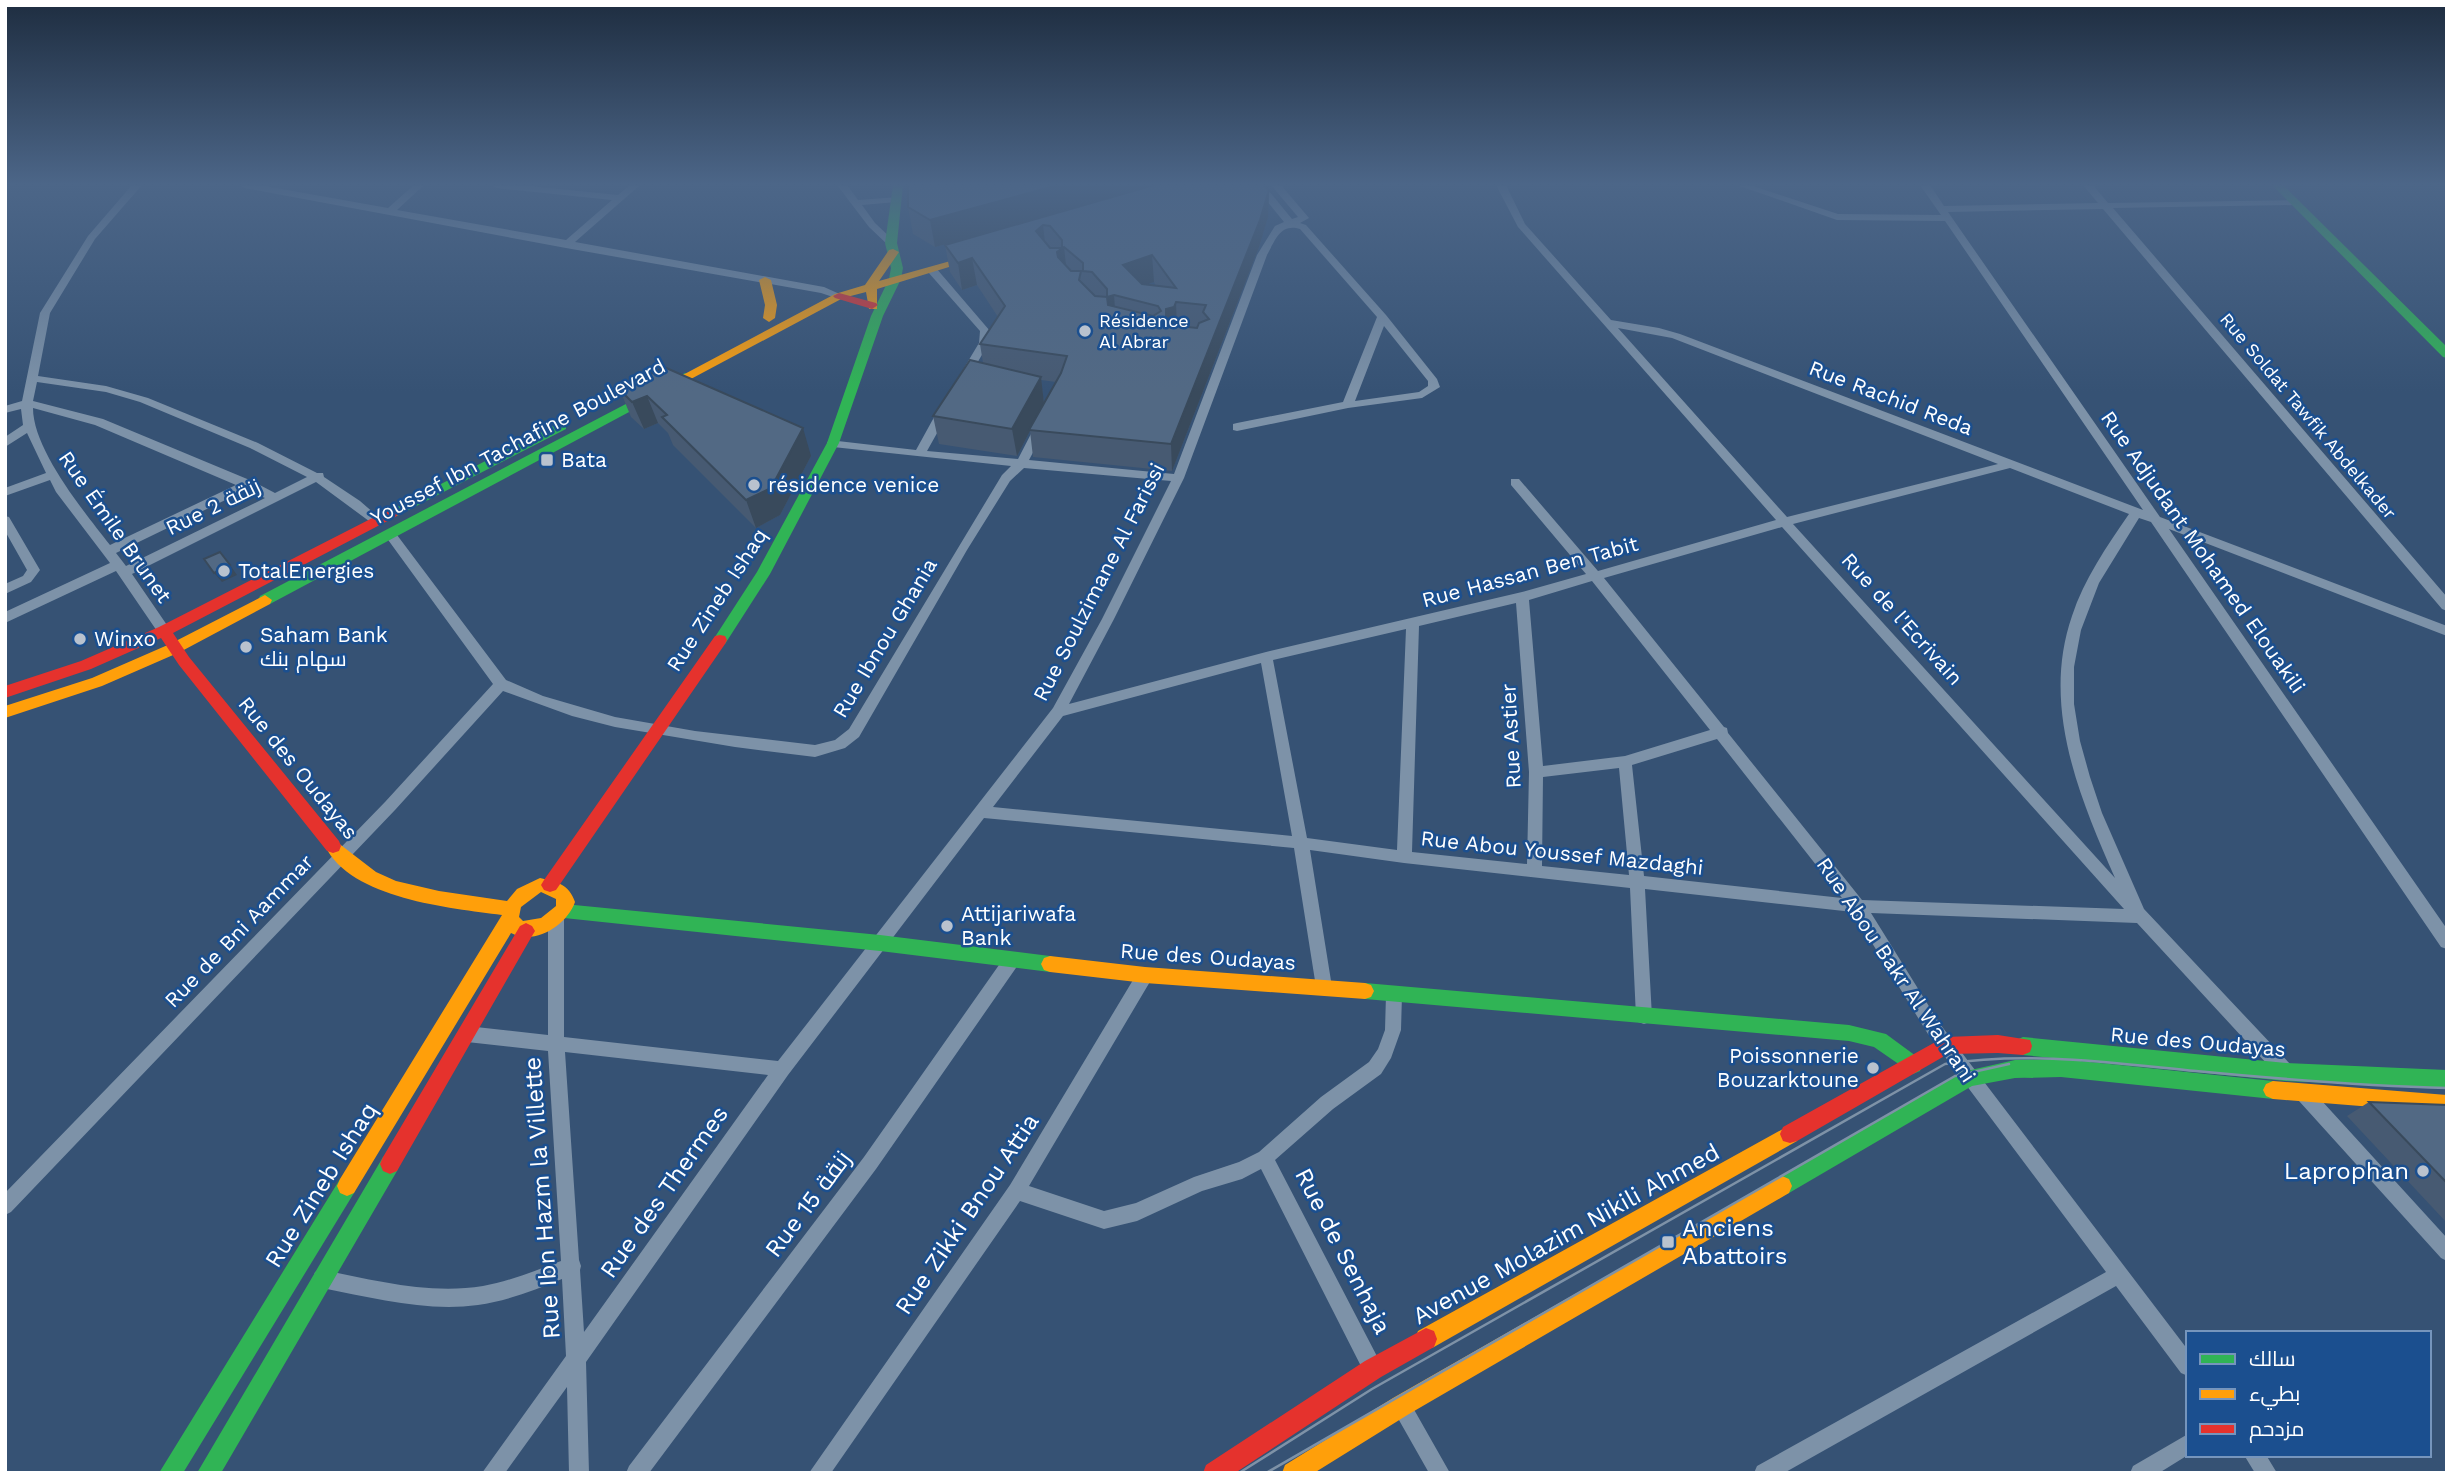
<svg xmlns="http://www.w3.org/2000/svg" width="2452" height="1478" font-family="'Work Sans',Cairo,sans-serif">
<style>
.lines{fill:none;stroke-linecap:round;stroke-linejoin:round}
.street{fill:#7d92a8;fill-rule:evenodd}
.fast{fill:#30b455;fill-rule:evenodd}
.slow{fill:#ff9f0a;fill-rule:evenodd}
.jam{fill:#e5322d;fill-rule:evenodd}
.tram{stroke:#7e92a7;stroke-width:2.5}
.wall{fill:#475a72;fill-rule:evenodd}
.shaded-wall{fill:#394a5c}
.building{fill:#526984;stroke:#394a5c;stroke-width:2;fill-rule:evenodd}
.poi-dot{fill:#b9c2ce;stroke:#1b4f8f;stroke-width:2.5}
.labels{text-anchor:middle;stroke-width:5;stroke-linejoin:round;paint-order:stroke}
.far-poi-label{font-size:18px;fill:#fff;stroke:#1b4f8f;text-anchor:start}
.far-street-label{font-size:18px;fill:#fff;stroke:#1b4f8f}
.street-label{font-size:21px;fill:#fff;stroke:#1b4f8f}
.poi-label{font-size:21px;fill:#fff;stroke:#1b4f8f;text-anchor:start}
.near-poi-label{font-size:24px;fill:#fff;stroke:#1b4f8f;text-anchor:end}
.near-street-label{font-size:24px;fill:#fff;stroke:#1b4f8f}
</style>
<rect width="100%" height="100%" fill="#365274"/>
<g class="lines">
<path class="street" d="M132,185h10l-47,54 -45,74 -12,63 68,10 42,12 110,45 59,30h6l1,4 36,24 23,20 -6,4 -4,-1 -57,-42 -184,92 37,54 2,3 -2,3h-10l-43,-63 -111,52v-11l105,-49 -54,-71 -6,-12 -45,16v-8l41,-15 -19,-40 -22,14v-10l18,-12 -2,-16 -16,4v-7l17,-5 18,-88 48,-77zM37,382l69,10 34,10 110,46 57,29 -32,16 -23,-12 -149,-62 -70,-18zM33,408l62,17 141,60 -126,60c-25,-32 -77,-95 -77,-137zM246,490l19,8 -139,68 -10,-13z
M240,185h19l129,23 26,-23h10l-27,25 169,30 46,-40 -116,-12 -5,-3h29l98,10 12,-10h10l-65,57 249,45 20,9 -5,3 -18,-6 -255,-45 -321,-60z
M837,185h10l11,15 41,-3v4l-3,1 -34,3 13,18 19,18v4h-6l-19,-18z
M1254,185h10l28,34 6,-2 -27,-32h10l28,33 -9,5 6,2 80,90 51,64 3,8 -18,11 -74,10 -111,23 -4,-1v-6l4,-1 106,-21 34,-85 -77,-88c-20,-6 -25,12 -33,26l-83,223 -70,141 -45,85 197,-52 256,-60 64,-18 -75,-89v-6h8l79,92 178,-51 -258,-293 -22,-42h10l19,39 86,96 48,8 21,6 463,176 -198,-289 -108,-1 -100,-35h13l88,29 103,1 -21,-30h10l14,21 154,-3 -15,-18h10l15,18 189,-3v4l-3,1 -181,3 334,389v14l-5,-2 -339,-400 -155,3 212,305 287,109v10l-278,-107 278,400v20l-6,-2 -290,-425 -12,-4 -40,65 -18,47 -7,37v37l6,37 10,36 12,36 42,96 147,156 2,6 -2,6 -6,2 -6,-2 -142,-154 -266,-10 69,111 248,326v26l-7,-3 -65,-87 -332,187h-30l3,-7 349,-194 -178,-238 -75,-122 -208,-23 7,128 -2,5 -6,2 -6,-2 -2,-5 -6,-129 -226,-25 -94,-13 22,137 -2,5 -6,2 -6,-2 -2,-5 -22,-139 -310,-30 -196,257 -202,287 3,111h-20l-2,-86 -62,86h-23l84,-117 -4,-77c-27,11 -55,22 -84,26 -52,7 -104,-7 -156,-17l-7,-2 -2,-7 2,-7 7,-2c53,10 107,25 161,16 27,-5 52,-15 78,-25l-13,-210 -81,-9 -6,-3 -2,-5 2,-5 6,-3 81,9v-115l3,-5 5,-2 5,2 3,5v117l214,24 275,-353 49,-89 69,-138 -147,-13 -14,13 -43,69 -108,187 -14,11 -30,9 -80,-10 -120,-20 -43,-11 -69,-25 -108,119 -384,402 -6,3v-22l380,-391 108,-118 -107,-147 -2,-3 2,-3h8l112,149 37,16 72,21 80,14 120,14 20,-5 14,-11 153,-254 9,-9 -178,-19 -6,-4 2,-3 87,10 22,-40 6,-4 6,4 -23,41 91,8 16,-31 6,-4 6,4 -17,32 145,14 83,-219 18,-29 9,-4zM1384,326l44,55v5l-9,6 -64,9zM1618,328l54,10 326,126 -211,53zM2010,468l119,46c-22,32 -45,65 -57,102 -31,90 7,180 43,262l-322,-354zM1782,527l342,382 -262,-9 -134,-167 -1,-5 -3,-1 -120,-149zM1592,581l118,149 -85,26 -82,10 -14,-166zM1516,603l13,169 -2,92 -115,-12 7,-226zM1406,629l-9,221 -90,-12 -34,-178zM1261,663l31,173 -299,-29 70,-91zM1717,739l125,159 -198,-22 -12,-111zM1619,768l10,107 -87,-9 1,-89zM565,1052l203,23 -184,257 -4,-62 1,-4 -2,-6z
M932,267l4,1 54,63 -1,12 -22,37h-8l-1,-2 21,-35 1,-12 -52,-59 -1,-2z
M5,516l4,1 31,53 -9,12 -26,12v-10l18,-8 4,-6 -22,-39z
M1012,953l6,2 2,5 -2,5 -142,204 -227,304h-23l3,-7 235,-309 142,-202z
M1145,968l6,2 2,5 -2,5 -122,206 75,25 32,-8 58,-26 45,-15 20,-10 62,-55 48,-35 9,-13 7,-19 1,-35 2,-5 6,-2 6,2 2,5 -1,35 -10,28 -10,16 -48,35 -58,51 105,202 3,7 -3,7 -7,3 -7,-3 -105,-207 -19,10 -40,12 -65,30 -33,8 -84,-28 -189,272h-22l201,-288 129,-215z
M2305,1087l6,2 136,149v23l-6,-3 -142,-157 -2,-6 2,-6z
M1401,1396l7,3 42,74h-21l-38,-67 3,-7z
M2188,1434v21l-29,18h-29l3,-7z
M2244,1455h22l11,18h-22z"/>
<path class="fast" d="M893,185h10l-6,58 6,25 -2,11 -18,37 -44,127 -69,131 -45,70h-10l-2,-4 44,-68 70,-129 44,-127 18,-37 2,-11 -6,-25z
M2272,185h11l164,162v11l-4,-1z
M685,373l6,4 -2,3 -419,224h-10l-2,-4 2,-4z
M561,422l5,1v6l-169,87h-10l-2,-3z
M564,904l316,31 170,21 6,2 3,6 -3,6 -6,2 -170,-21 -316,-33 -6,-2 -3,-5 3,-5z
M1365,983l484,42 37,9 34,25 2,6 -2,6 -7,3 -39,-27 -25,-6 -484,-42 -6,-2 -3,-6 3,-6z
M2023,1037l263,26 161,7v18l-161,-7 -263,-26 -7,-3 -2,-6 2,-6z
M2061,1059l212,22 7,3 3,6 -3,6 -7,3 -212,-22 -46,1 -43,8 -183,107 -7,3 -7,-3 -3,-7 3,-7 187,-107 53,-12z
M390,1154l7,3 3,7 -3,7 -176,302h-24l186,-316z
M347,1176l7,3 3,7 -3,7 -171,280h-24l181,-294z"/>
<path class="slow" d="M893,249l6,3 -20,29 100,-28 6,3 -108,33v20h-8l-3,-17 -23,6 -154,82h-8l-2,-3 156,-83 30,-9 24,-35z
M765,277l6,3 6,25 -2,13 -6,4 -6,-4 2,-13 -6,-25z
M265,595l7,5 -2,4 -90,48 -78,34 -97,32v-12l87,-28 78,-34z
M333,839l43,33 20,9 43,10 68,10 10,-12 23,-11c17,4 29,6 35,24 -8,23 -40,44 -64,31l-157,260 -7,3 -7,-3 -3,-7 3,-7 162,-264c-52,-7 -151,-16 -177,-69l2,-5zM541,892l15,7v7l-15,12 -18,3 -4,-4 2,-10z
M1050,956l95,11 220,16 6,2 3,6 -3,6 -6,2 -220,-16 -95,-11 -6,-2 -3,-6 3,-6z
M2273,1081l174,14v18l-174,-14 -7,-3 -3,-6 3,-6z
M1790,1125l7,2 3,7 -3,7 -363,206 -8,3 -8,-3 -3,-8 3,-8z
M1782,1176l7,3 3,7 -3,7 -380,221 -95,59h-32l3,-8 108,-67z"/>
<path class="jam" d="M839,293l37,10 2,2 -6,4 -37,-11 -2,-2z
M392,508l5,2 2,3 -2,3 -224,117 16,24 150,184 2,5 -2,5 -6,2 -6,-2 -148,-186 -18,-27 -70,31 -86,29v-12l76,-25 78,-34z
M720,635l5,1 2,4 -2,4 -169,246 -6,2 -6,-2 -3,-5 3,-5 171,-244z
M526,923l6,3 3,5 -3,5 -135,235 -7,3 -7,-3 -3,-7 3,-7 137,-231z
M1998,1035l32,5 2,6 -2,6 -7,3 -25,-2 -50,1 -151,87 -7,2 -7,-2 -3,-7 3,-7 156,-87 7,-3z
M1426,1328l8,3 3,8 -3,8 -53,30 -146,96h-32l3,-8 159,-104z"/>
<path class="tram" d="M1239,1473l133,-84 573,-325c84,-13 167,-1 251,7 83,8 167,15 251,17
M1266,1473l689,-397 54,-12"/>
</g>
<path class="wall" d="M1269,190l-1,27 -9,30 -87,224 -139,-14 -3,-26 -13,25 -78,-12 -6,-28 50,-53 -3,-19 18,-27 -21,-32 -15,5 -12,-18 -5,-27 157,-45 -167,47 -22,-13 -5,-27zM1154,282l2,4 -9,-2zM1041,380l15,2 -12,22z
M664,367l147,89 -31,59 -24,13 -83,-83 -5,-12 -10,-10 -14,6 -13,-12 -11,-27z
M2369,1102l78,3v118l-100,-107z"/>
<path class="shaded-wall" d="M1058,185h98l-221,62 -5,-27z
M1269,190l-1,27 -9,30 -87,224 -1,-27z
M1043,225l3,27 -10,-21z
M1064,247l3,27 -10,-22z
M1152,255l2,27 -29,10 -2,-27z
M972,258l5,27 -15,5 -4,-27z
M1114,295l2,27 -7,2 -2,-27z
M1176,302l1,27 -10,15 -1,-35z
M1041,377l3,27 -27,52 -5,-27z
M647,396l11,27 -14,6 -12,-27z
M803,428l8,28 -31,59 -24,13 -10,-28z
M230,565l7,10 -15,7 -8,-9z"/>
<path class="building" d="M908,185h150l-128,35 -22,-13z
M1154,185h110l5,5 -9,30 -89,224 -142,-14 32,-57 6,-17 -87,-12 25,-38 -33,-48 -14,5 -13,-18zM1043,225l7,1 12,14v8h-12l-14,-17zM1064,247l19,16v8l9,1 15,17v8l-12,-1 -16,-16 2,-9h-10l-13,-14 -1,-5zM1152,255l24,33 -34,-4 -19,-19zM1114,295l44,11 3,5 -8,5 -45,-11 -1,-8zM1176,302l30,3 -3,7 6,7 -10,4 -2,5 -30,-3 3,-7 -4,-2v-7l8,-2z
M970,360l71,17 -29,52 -79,-13z
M664,367l139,61 -32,60 -25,12 -84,-83 5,-2 -20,-19 -15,6 -12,-12z
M220,552l10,13 -16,8 -10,-14z
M2369,1102l78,3v78z"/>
<linearGradient id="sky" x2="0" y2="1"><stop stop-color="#1e2d40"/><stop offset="0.47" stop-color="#4c6688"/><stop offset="1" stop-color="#4c6688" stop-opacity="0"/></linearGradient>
<rect width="2452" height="392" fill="url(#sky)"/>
<g class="poi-dot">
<circle cx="1085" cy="331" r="7"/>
<rect x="540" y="453" width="14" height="14" rx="3.5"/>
<circle cx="754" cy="485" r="7"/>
<circle cx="224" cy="571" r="7"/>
<circle cx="80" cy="639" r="7"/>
<circle cx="246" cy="647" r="7"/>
<circle cx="947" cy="926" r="7"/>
<circle cx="1873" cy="1068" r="7"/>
<circle cx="2423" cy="1171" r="7"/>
<rect x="1661" y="1235" width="14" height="14" rx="3.5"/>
</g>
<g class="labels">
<g class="far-poi-label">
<text x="1099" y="327">Résidence<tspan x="1099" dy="21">Al Abrar</tspan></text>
</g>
<g class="far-street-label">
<text transform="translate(2308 416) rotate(50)" y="6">Rue Soldat Tawfik Abdelkader</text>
</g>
<g class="street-label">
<text transform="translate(1891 398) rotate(21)" y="7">Rue Rachid Reda</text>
<text transform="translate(518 442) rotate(-28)" y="7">Youssef Ibn Tachafine Boulevard</text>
<text transform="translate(213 507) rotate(-26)" y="7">Rue 2 زنقة</text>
<text transform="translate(115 527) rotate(55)" y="7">Rue Émile Brunet</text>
<text transform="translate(2203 552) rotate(55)" y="7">Rue Adjudant Mohamed Elouakili</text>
<text transform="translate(1530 572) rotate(-15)" y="7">Rue Hassan Ben Tabit</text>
<text transform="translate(1099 582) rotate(-63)" y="7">Rue Soulzimane Al Farissi</text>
<text transform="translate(717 600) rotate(-57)" y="7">Rue Zineb Ishaq</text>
<text transform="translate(1902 619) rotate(48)" y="7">Rue de l'Ecrivain</text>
<text transform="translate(885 638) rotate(-59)" y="7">Rue Ibnou Ghania</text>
<text transform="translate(1511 736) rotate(-93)" y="7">Rue Astier</text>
<text transform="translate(298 768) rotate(51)" y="7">Rue des Oudayas</text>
<text transform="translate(1562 853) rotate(6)" y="7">Rue Abou Youssef Mazdaghi</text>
<text transform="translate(239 931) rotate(-46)" y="7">Rue de Bni Aammar</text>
<text transform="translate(1208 957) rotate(4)" y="7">Rue des Oudayas</text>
<text transform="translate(1896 970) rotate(56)" y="7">Rue Abou Bakr Al Wahrani</text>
<text transform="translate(2198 1042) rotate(5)" y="7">Rue des Oudayas</text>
</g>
<g class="poi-label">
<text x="561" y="467">Bata</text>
<text x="768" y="492">résidence venice</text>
<text x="238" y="578">TotalEnergies</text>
<text x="260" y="642">Saham Bank<tspan x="260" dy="24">سهام بنك</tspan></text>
<text x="94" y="646">Winxo</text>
<text x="961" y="921">Attijariwafa<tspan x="961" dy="24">Bank</tspan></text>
<text x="1859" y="1063" text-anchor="end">Poissonnerie<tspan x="1859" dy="24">Bouzarktoune</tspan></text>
</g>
<g class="near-poi-label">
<text x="2409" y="1179">Laprophan</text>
<text x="1682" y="1236" text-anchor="start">Anciens<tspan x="1682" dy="28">Abattoirs</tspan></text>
</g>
<g class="near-street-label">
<text transform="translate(321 1185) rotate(-58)" y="8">Rue Zineb Ishaq</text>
<text transform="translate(664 1192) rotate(-55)" y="8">Rue des Thermes</text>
<text transform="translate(542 1198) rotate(-94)" y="8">Rue Ibn Hazm la Villette</text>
<text transform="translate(808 1204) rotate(-53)" y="8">Rue 15 زنقة</text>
<text transform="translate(967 1214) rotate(-56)" y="8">Rue Zikki Bnou Attia</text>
<text transform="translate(1566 1234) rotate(-29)" y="8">Avenue Molazim Nikili Ahmed</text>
<text transform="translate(1343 1251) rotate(63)" y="8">Rue de Senhaja</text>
</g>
</g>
<rect width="2452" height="1478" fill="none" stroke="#ffffff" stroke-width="14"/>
<rect x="2186" y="1331" width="245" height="126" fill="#1b4f8f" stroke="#7695bc" stroke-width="2"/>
<rect x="2200" y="1354" width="35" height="10" fill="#30b455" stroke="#7695bc" stroke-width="2"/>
<text x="2249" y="1366" font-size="21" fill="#ffffff">سالك</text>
<rect x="2200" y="1389" width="35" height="10" fill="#ff9f0a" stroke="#7695bc" stroke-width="2"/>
<text x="2249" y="1401" font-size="21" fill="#ffffff">بطيء</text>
<rect x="2200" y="1424" width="35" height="10" fill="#e5322d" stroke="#7695bc" stroke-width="2"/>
<text x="2249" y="1436" font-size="21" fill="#ffffff">مزدحم</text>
</svg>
